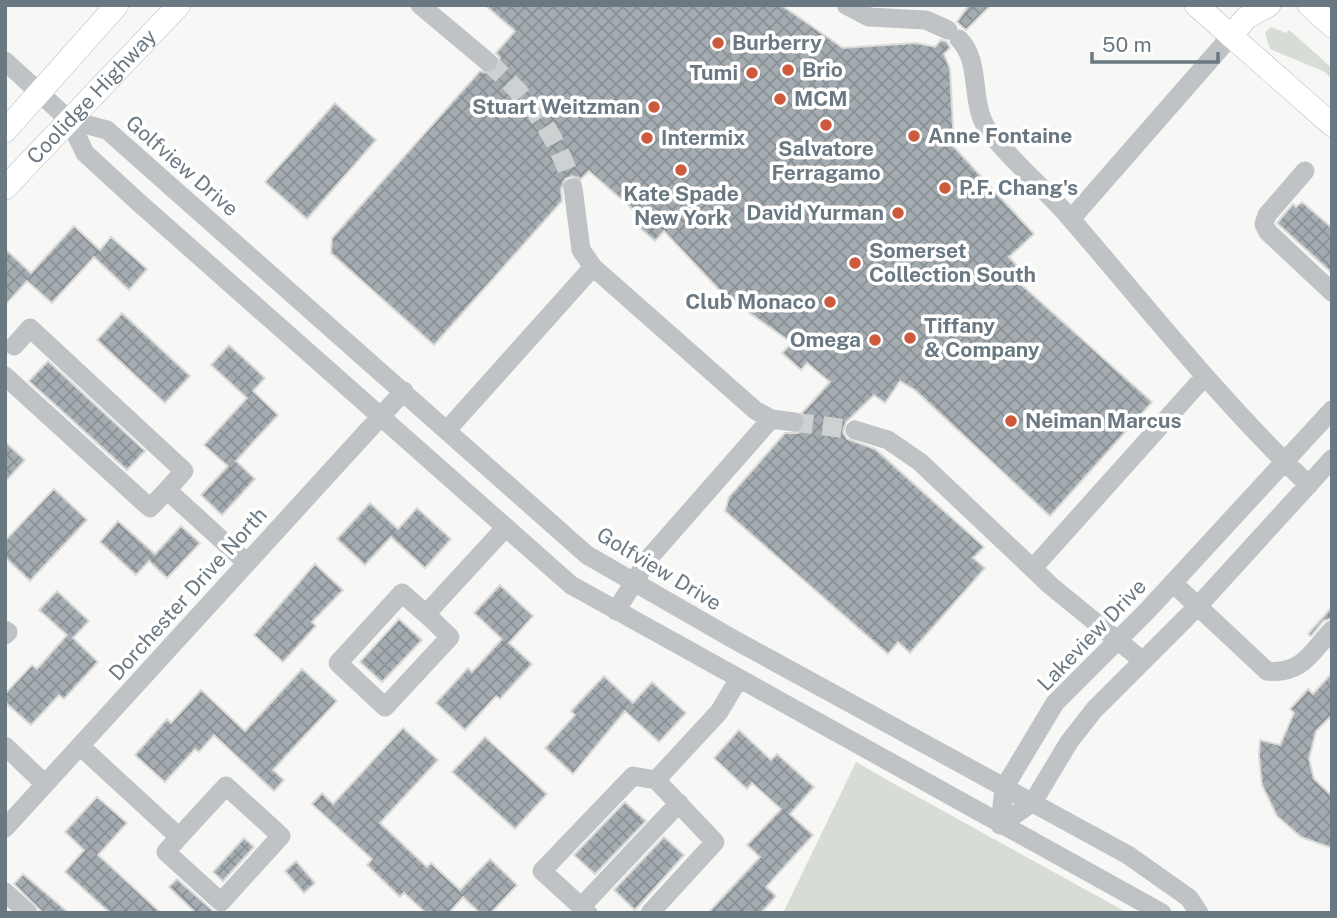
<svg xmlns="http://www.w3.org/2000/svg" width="1337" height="918" font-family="'Public Sans',sans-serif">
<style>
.green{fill:#d7dcd5}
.building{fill:url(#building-cross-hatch);stroke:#d9d9d7;stroke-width:2}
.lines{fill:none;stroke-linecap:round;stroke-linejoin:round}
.minor-tunnel{stroke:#cdd1d2;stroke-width:19;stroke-dasharray:19 10;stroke-linecap:butt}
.major-casing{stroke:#b3b7ba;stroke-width:24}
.minor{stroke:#bfc3c6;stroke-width:19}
.major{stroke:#fff;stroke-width:23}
.poi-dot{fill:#ce5a3e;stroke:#fff;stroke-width:2.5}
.labels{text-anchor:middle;stroke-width:7;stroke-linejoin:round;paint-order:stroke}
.poi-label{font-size:21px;font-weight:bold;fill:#6a7882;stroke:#fff;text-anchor:start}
.street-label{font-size:21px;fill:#6a7882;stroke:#fff}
</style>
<defs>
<pattern id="building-cross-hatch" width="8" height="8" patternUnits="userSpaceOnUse" patternTransform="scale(1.75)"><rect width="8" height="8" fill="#a5acb1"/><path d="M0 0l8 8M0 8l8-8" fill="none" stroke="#8a9195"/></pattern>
</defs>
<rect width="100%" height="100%" fill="#f7f7f5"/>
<path class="green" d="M1271,27l15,6 3,-3 43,38v11l-7,-7 -55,-23 -5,-16z
M856,762l33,19 239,132h-345z"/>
<path class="building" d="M485,5h296l62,43 73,-5 19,4 6,-7 6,2 3,6 -6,6 6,15 4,78 80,87 -25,23 12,13 -7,8 138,124 -102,114 -135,-126 -15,-9 -15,22 -11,-8 -28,27 -3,10 4,7 28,10 109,98 -11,11 12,10 -75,85 -12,-11 -10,12 -163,-143 4,-14 56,-64h13l5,-3 3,-7 -4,-10 28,-31 -23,-19 -6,7 -19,-17 10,-10 -68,-48 -60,-64 -9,10 -17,-15 6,-7 -55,-48 -8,8 -9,-3 -7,3 -4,10 1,12 -128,144 -103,-92 1,-15 148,-167 12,3 6,-5 2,-11 -4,-5 19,-22z
M969,5h22l-25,25 -9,-8z
M335,103l41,37 -69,79 -42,-37z
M1302,202l30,26v45l-55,-50 16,-19 3,3z
M74,226l26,24 11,-13 36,32 -18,21 -35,-33 -42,46 -25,-22 -22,24v-56l26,24z
M122,313l68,63 -25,27 -68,-63z
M229,345l36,33 -12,13 25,24 -42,46 19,18 -33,36 -21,-20 27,-29 -24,-21 43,-47 -36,-33z
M48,361l97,90 -18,19 -98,-89z
M5,442l20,18 -20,22z
M54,489l33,31 -57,61 -25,-24v-16z
M370,503l28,26 19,-21 34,31 -26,29 -34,-31 -26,28 -28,-26z
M118,521l37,33 26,-28 19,17 -33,35 -18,-17 -13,14 -36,-33z
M315,564l28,26 -31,32 4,4 -33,36 -29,-27z
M500,585l33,31 -24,27 23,21 -32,35 -4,-3 -31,34 -29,-27 32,-35 4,4 30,-33 -28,-26z
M57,591l32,30 -16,17 25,24 -34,37 -5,-4 -28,30 -26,-23v-8l27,-29 5,4 30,-34 -28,-25z
M1332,607v11l-9,3 -12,15 -3,-2z
M399,619l23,21 -40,42 -22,-20z
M302,669l35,32 -64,69 11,10 -10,11 -60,-56 -15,17 -4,-3 -30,33 -30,-27 32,-36 4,4 30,-33 44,41z
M1332,673v42l-16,16 -7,28 5,20 18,17v52l-31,-11 -24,-21 -15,-31 -3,-30 1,-15 20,5 14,-32 -4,-4 18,-20 5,5z
M604,676l29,27 19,-21 34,31 -27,29 -34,-31 -52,63 -28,-26 30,-33 -4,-4z
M403,728l35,32 -58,63 47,44 4,-4 29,27 30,-31 27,26 -26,28h-11l-17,-16 -14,16h-23l-22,-20 -4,4 -33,-32 5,-6 -60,-55 10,-11 11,11z
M739,730l32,30 6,-6 37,33 -24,27 23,21 -47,52 10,9 -15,17h-53l52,-56 -13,-12 34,-36 -29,-26 -5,6 -33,-31z
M485,737l62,57 -32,35 -63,-57z
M97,797l30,26 -29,32 63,58h-51l-45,-41 19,-22 -19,-18z
M625,802l21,19 -51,53 -21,-19z
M664,837l20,18 -49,55 -21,-20z
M244,838l10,9 -31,34 -10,-9z
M296,861l19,22 -11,10 -19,-22z
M23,874l46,39h-26l-29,-29z
M177,879l36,32 3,2h-20l-27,-26z"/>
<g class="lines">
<path class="minor-tunnel" d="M488,62c41,36 70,73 85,126
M794,422l61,8"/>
<defs>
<g id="major">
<path d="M1196,5l136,120"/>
<path d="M1309,5l23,21"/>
<path d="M1231,36l15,-18 23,-13"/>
<path d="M5,131l112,-126"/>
<path id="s1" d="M5,188l174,-183"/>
</g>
</defs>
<use href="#major" class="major-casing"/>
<path class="minor" d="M420,5l68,57
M846,5l23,12 57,3 22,10
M959,39c24,24 9,66 31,94 24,30 55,56 80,85 78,90 152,185 239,267
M5,61l64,59 16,33 51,47 435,385 591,328
M69,120l38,10 480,425 146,84 395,216 61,43 10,15
M1305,171l-38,44 -3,9 4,8 64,60
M573,188l8,62 12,17 162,143 16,9 23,3
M1071,219l160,-183
M14,346l16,-18 154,143 -17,19 80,73
M5,376l145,132 17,-18
M447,430l146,-163
M855,430l33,10 32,22 131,124 92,75
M1033,568l172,-192
M1173,583l94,88c34,4 44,-18 65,-41
M616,611l33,-53 122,-139
M426,614l24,23 -65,70 -47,-44 64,-70 24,21 80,-87
M5,630l3,2 -3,3
M5,746l40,38
M80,746l99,91 -13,15 55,50 60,-66 -55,-50 -47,51
M656,780l63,-68 19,-32
M1000,825l4,-37 51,-85 92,-92 185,-201
M1000,825l33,-23 36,-60 25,-32 104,-104 134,-147
M5,828l399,-437
M5,892l23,21
M581,907l98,-104
M588,913l-46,-42 91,-95 23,4 59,62 -65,71"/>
<use href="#major" class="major"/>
</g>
<g class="poi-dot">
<circle cx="718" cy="43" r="7"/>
<circle cx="788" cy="70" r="7"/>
<circle cx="752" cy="73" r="7"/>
<circle cx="780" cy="99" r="7"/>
<circle cx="654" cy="107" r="7"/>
<circle cx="826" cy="125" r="7"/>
<circle cx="914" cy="136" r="7"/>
<circle cx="647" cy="138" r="7"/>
<circle cx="681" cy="170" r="7"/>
<circle cx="945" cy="188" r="7"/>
<circle cx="898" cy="213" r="7"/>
<circle cx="855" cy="263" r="7"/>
<circle cx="830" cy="302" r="7"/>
<circle cx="910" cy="338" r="7"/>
<circle cx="875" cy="340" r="7"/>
<circle cx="1011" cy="421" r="7"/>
</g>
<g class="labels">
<g class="poi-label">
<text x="732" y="50">Burberry</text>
<text x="802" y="77">Brio</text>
<text x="738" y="80" text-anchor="end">Tumi</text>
<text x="794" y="106">MCM</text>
<text x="640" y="114" text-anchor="end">Stuart Weitzman</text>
<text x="928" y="143">Anne Fontaine</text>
<text x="661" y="145">Intermix</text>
<text x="826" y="156" text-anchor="middle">Salvatore<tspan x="826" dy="24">Ferragamo</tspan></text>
<text x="959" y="195">P.F. Chang's</text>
<text x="681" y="201" text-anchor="middle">Kate Spade<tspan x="681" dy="24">New York</tspan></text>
<text x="884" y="220" text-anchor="end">David Yurman</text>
<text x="869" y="258">Somerset<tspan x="869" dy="24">Collection South</tspan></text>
<text x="816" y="309" text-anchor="end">Club Monaco</text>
<text x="924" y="333">Tiffany<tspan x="924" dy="24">&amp; Company</tspan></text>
<text x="861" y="347" text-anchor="end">Omega</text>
<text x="1025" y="428">Neiman Marcus</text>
</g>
<g class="street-label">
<text dy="7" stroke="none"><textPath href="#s1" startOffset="126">Coolidge Highway</textPath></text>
<text transform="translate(182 166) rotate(41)" y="7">Golfview Drive</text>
<text transform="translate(659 569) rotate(31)" y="7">Golfview Drive</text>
<text transform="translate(188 594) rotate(-48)" y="7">Dorchester Drive North</text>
<text transform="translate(1092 635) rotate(-46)" y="7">Lakeview Drive</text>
</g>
</g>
<rect width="1337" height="918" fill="none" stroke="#6a7882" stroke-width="14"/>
<path d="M1092 52v10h126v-10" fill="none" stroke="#6a7882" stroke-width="3.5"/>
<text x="1102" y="52" font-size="21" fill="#6a7882" stroke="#ffffff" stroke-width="5" paint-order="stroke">50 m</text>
</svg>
